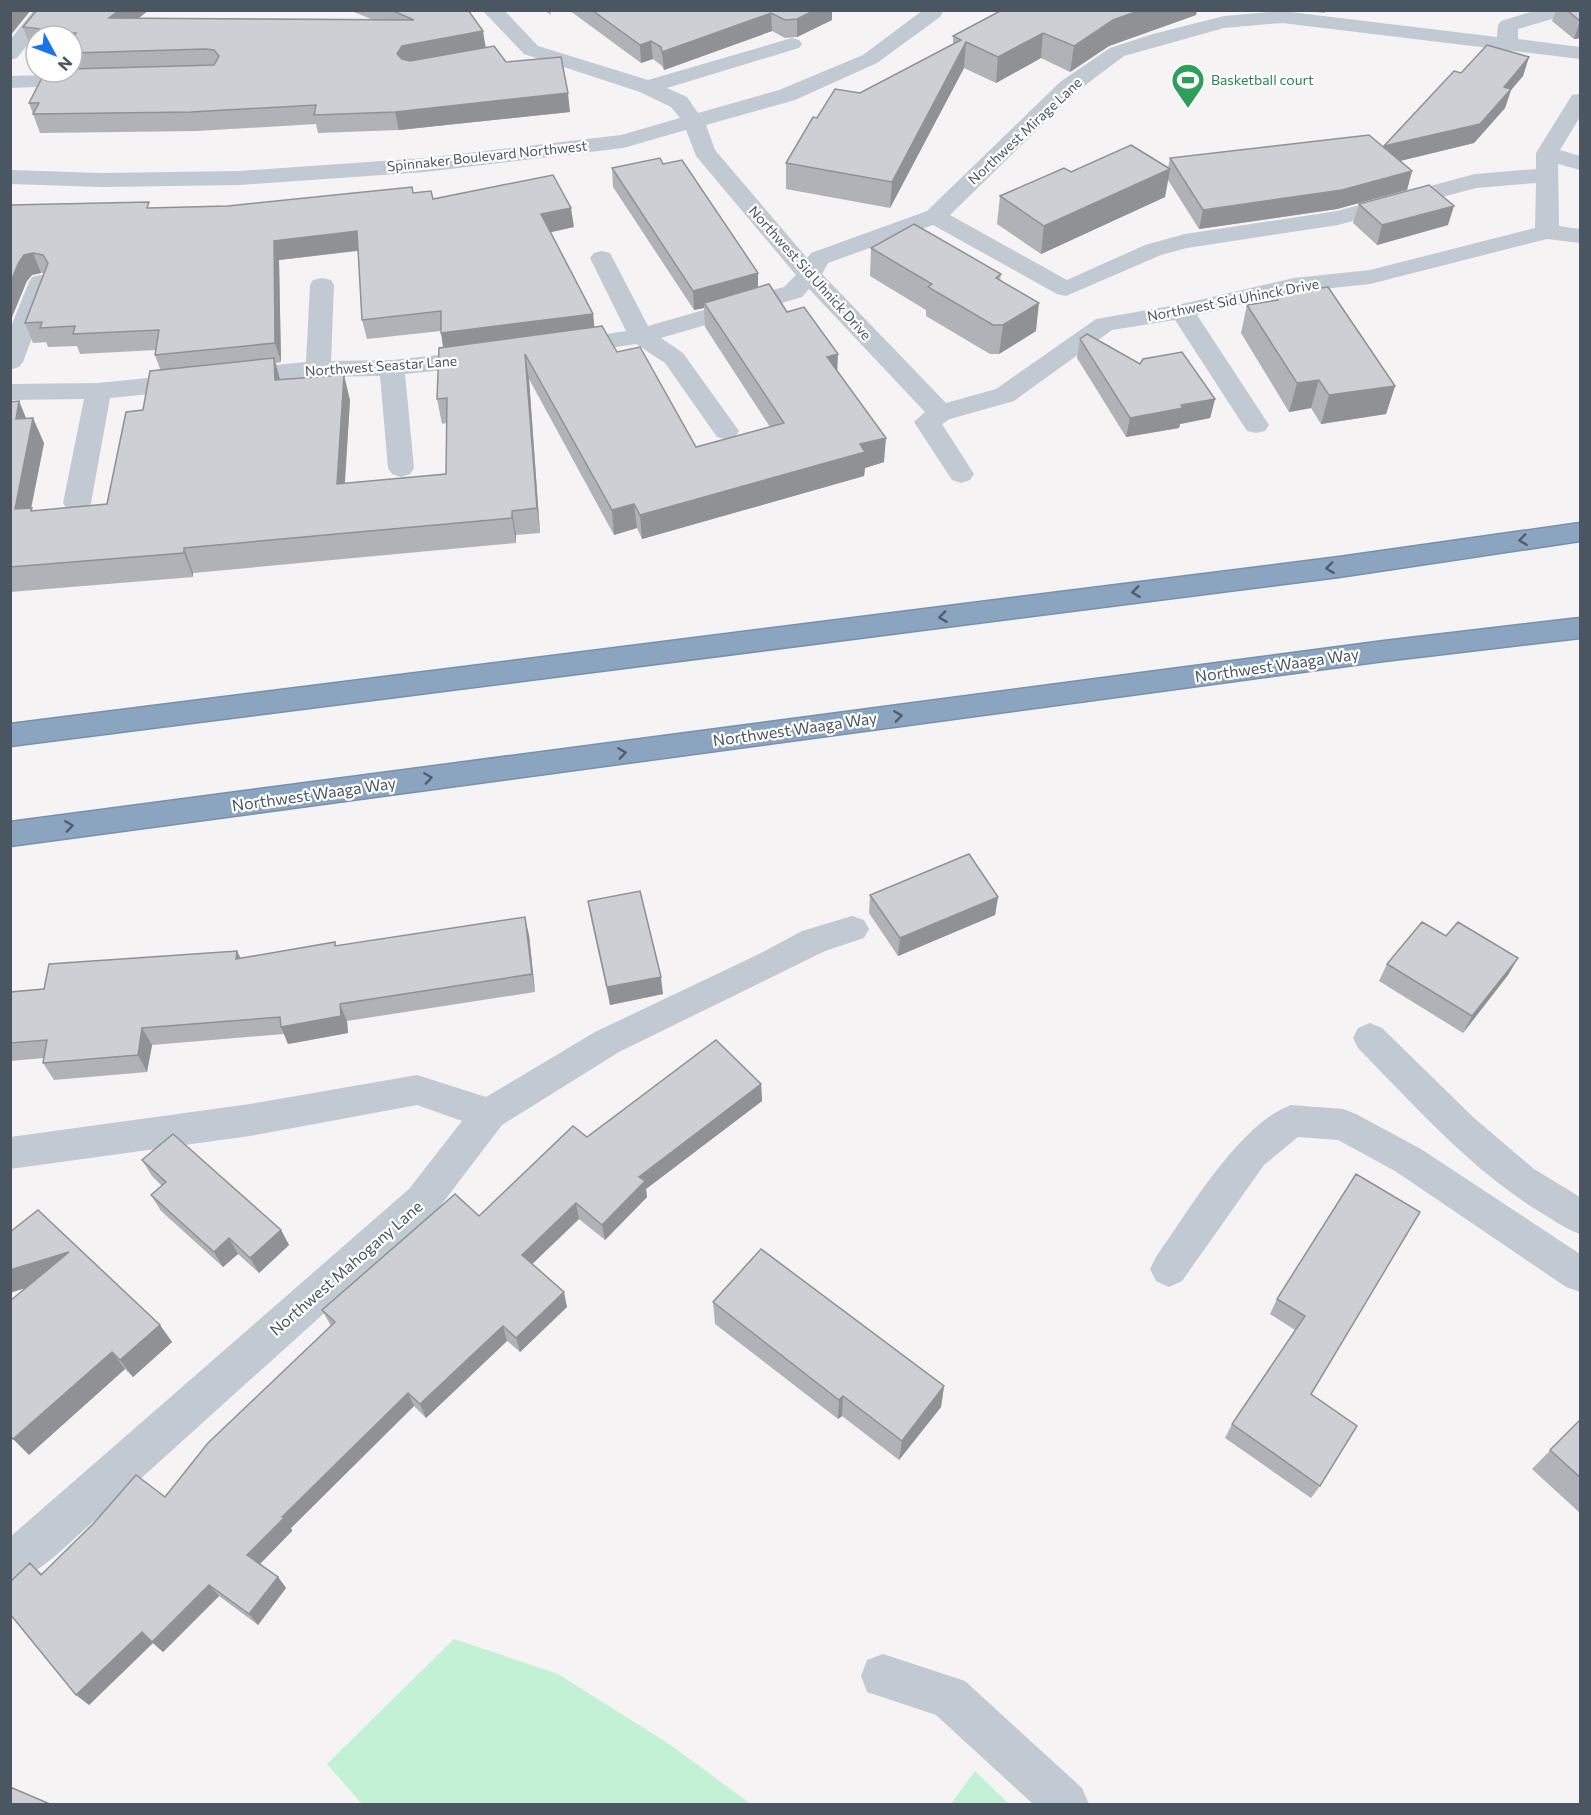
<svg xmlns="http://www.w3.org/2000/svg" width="1591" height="1815" font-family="Commissioner,sans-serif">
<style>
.green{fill:#c3f1d5}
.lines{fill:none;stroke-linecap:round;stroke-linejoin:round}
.highway-casing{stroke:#7690ad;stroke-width:3}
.minor{fill:#c1cad2;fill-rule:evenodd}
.highway{fill:#8ba5c1;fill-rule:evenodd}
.wall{fill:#b0b2b7;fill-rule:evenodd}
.shaded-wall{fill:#909195}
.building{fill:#cdcfd5;stroke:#909195;stroke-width:1.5}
.oneway{stroke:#505e6b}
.labels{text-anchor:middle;stroke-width:4.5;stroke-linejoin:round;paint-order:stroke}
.far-leisure-label{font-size:14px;fill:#27864d;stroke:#fff;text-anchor:start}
.far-street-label{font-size:14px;fill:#4a5661;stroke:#fff}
.street-label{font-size:16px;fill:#4a5661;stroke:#fff}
</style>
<rect width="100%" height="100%" fill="#f5f3f3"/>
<path class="green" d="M454,1639l104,35 111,70 82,60h-389l-35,-40z
M975,1771l34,33h-58z"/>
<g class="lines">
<defs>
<path id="highway" d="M1580,523v18l-241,36 -1329,169v-22l1329,-167z
M1580,618v20l-196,23 -1374,185v-24l1374,-181z"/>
</defs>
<use href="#highway" class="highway-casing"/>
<path class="minor" d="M34,10h21l-38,48 -7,2v-20z
M482,10h22l34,36 110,34 137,-40 7,-2 7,2 3,4 -3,4 -132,40 20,9 11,16 81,-23 84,-35 60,-45h21l-4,7 -63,46 -82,37 -89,25 9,25 92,108 4,-5 116,-42 133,-129 50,-34 43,-14 71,-18 58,-5 215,26 1,-12 3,-4 36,-11h35l-3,4 -51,15v10l62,8v12l-298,-36 -58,5 -100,28 -48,36 -126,123 117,65 78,-35 40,-11 152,-23 138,-37 61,-5v-16l36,-58 8,-1v23l-20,33 20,6v14l-22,-6 1,62 21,3v14l-33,-4 -177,45 -76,8 -97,23 72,110 -4,6 -9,2 -9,-2 -72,-111 -63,10 -98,71 -64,18 -8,5 32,50 -4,6 -9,3 -9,-3 -38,-58 11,-10 -116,-123 -7,8 -141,41 22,15 56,78 -4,6 -9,2 -9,-2 -52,-74 -29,-19 -71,11 -9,-3 -4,-5 4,-5 70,-11 -36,-73 4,-5 8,-2 8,2 38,73 136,-39 12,-12 -100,-119 -10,-26 -63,18 -198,24 -186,13 -137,2 -92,-3v-14l92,3 137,-2 186,-13 196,-23 59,-17 -9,-11 -31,-15 -116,-38zM1536,183l-1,45 -165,42 -76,8 -112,26 -86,15 -100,70 -50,14 -124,-129 6,-11 105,-38 124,69 9,2 95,-41 26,-7 151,-23 138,-37z
M84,74l8,1 3,5 -3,5 -82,3v-12z
M41,275l9,2 3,5 -30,80 -4,5 -9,3v-41l19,-47 3,-5z
M322,278l9,2 3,5 -3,76 61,-1 92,-10 9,3 4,5 -4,5 -9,3 -79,8 9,94 -4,6 -9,3 -9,-3 -4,-6 -8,-92 -62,1 -208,21 -19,105 -4,6 -10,3 -10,-3 -4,-6 21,-104 -74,1v-16l88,-1 208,-21 4,-77 3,-5z
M852,916l12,4 5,9 -5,9 -39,13 -206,101 -117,73 -67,88 -381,344 -29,22 -15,6v-48l399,-348 53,-68 -45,-16 -167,31 -240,33v-32l240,-33 167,-29 69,22 109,-65 164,-78 43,-23z
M1370,1023l12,5 91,89 61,52 46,28v37c-14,-5 -27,-14 -40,-22 -70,-43 -125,-106 -182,-164l-5,-10 5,-10z
M1291,1105l52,4 13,5 65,35 159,105v38l-14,-5 -171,-116 -57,-31 -40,-3 -34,28 -82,116 -13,6 -13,-6 -6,-12 6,-12c32,-45 83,-133 135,-152z
M883,1654l82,27 117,107 7,16h-56l-97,-89 -69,-23 -6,-16 6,-16z"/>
<use href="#highway" class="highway"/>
</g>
<path class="wall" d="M149,10l-10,8 232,1 -22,-9h119l17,37 21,15 64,50 -171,18 -81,3 -2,-9 -119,7 -157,2 -11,-30 43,-31v-36h-36v10h-6l-7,-19z
M544,10h6l1,5z
M569,10h263v10l-35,17 -12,1 -13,-7 -108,39 -2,-4 -9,-7 -12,4z
M1002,10h195l-1,5 -87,31 -39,26 -29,-14 -45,25 -32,-15 -74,140 -104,-19v-26l31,-45 43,-25 93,-49v-8z
M1298,10h27v3z
M1556,10h25v28l-7,1 -22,-18z
M1529,57l-6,19 -12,14 -6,18 -31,35 -74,18 12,10 -5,19 -70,19 -138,20 -31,-49 -3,17 -124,57 -44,-30 3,-28 71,-24 97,-4 2,-10 214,-11 77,-74z
M663,164l95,109v14l29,25 51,59 46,91 -19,6 -1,8 -222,63 -5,-11 -23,7 -85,-156 11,154 -24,2v8l-323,30v4l-183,15v-190l9,-1 7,17 18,25 -13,65 2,3 74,-7 53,-135 -5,-14 1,-5 -76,4 -3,-8 -29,1 -2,-5 -13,1 -8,-20 19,-50h-3l-9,2 -5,6 -17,-76 141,3 77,-2 185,-13 20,6 141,28 -24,5 43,82 1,13 23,25 79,95 74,-20 -65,-100 -1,-19 -10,2 -81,-123 -1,-19zM358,251l4,69 5,19 74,-8 2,16 -6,52 5,25 4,-1v51l-101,9 5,-83 -70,-20 -4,-17 5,-1 -2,-102z
M1359,204l89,21 -71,20 -24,-22z
M871,248l130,26 -1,7 36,50 -37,23h-9l-64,-38v-6l-56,-34z
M1274,294l121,92 -9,28 -65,10 -10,-16 -22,4 -48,-79 6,-28 25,-4z
M1080,339l60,25 75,35 -5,19 -30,6 -1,4 -53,9 -49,-79z
M870,895l128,2 -3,18 -97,41 -29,-43z
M588,901l75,93 -53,11 -19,-86z
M529,935l6,57 -188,29 1,12 -60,11 -4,-10 -132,11 -5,27 -93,8 -11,-17 1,-5 -34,3v-69l34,-3 193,-38 4,8 94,-17 1,4z
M1518,958l-10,17 -45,58 -84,-52 8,-17z
M761,1084l1,17 -116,88 1,8 -42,43 -26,-21 -47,45 35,43 -47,45 -13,-11 -81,77 -12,-12 -123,122 1,3 -32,33 18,13 8,11 -28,37 -39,-29 -56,56 -10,-9 -64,62 -59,-142 12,11 123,-77 166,-171 -9,-16 157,-94 108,-79z
M142,1160l139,70 8,15 -30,28 -21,-19 -15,13 -62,-56 -10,-16 11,-9 -10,-10z
M1356,1174l-45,220 9,92 -9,12 -86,-60 7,-14 63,-94 -25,-16 7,-15z
M10,1232l150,93 12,17 -39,35 -8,-8 -96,86 -3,-167z
M713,1302l231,84 -3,21 -42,53 -57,-44 -4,3 -123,-95z
M1581,1419v95l-49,-45z"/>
<path class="shaded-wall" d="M10,10h21l-21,26z
M119,10h30l-34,26 -6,-18z
M815,10h17v10l-35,17v-18z
M1141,10h56l-1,5 -87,31 -39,26 4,-26 39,-26z
M771,13l1,18 -108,39 -2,-18z
M1580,21l1,17 -7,1z
M483,31l3,18 -80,16 -9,-11 5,-8z
M1043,33l-2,25 -45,25 2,-26z
M651,41l2,18 -12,4 -1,-18z
M966,42l-2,26 -74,140 2,-26z
M1529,57l-6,19 -12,14 -6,18 -31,35 -95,23 5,-20 120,-59z
M568,93l2,19 -171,18 -4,-18z
M1170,169l-5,28 -124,57 3,-28z
M1412,171l-5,19 -70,19 -138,20 4,-19z
M1454,206l-6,19 -71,20 5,-20z
M571,208l3,19 -31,7 -2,-20z
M357,231l5,19 -83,10 2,102 -6,-19 -1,-102z
M33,253l8,20 -9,2 -5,6 -17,41v-39l9,-21 5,-7z
M758,273v19l-54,11v5l-10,2 -1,-19z
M1039,303l-3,28 -37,23 4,-29z
M593,314l2,19 -151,19 -3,-19z
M525,354l4,25 11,154 -3,-25z
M838,354l-1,25 -10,-22z
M274,358l7,25 -6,-3z
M344,375l6,25 -7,108 -6,-24z
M1319,380l-8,28 -22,4 8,-29z
M1395,386l-9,28 -65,10 8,-29z
M1215,399l-5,19 -30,6 -1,4 -53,9 4,-19 51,-13z
M19,401l10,25 -13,-7z
M33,418l11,25 -18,91 -11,-25z
M886,438l-2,24 -19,6 -1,8 -222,63 -2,-24 220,-71z
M634,504l3,24 -23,7 -2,-25z
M512,511l4,24v8l-4,-25z
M184,548l9,25v4l-9,-24z
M998,897l-3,18 -97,41 2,-18z
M525,917l4,18 6,57 -3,-18z
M237,951l8,17 -9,-9z
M1518,958l-10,17 -45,58 9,-17z
M661,977l2,17 -53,11 -3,-18z
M340,1004l7,17 1,12 -60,11 -7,-17z
M142,1028l10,17 -5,27 -9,-17z
M761,1084l1,17 -116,88 1,8 -42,43 -3,-15 37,-48z
M576,1203l3,16 -53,51 -4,-15z
M281,1230l8,15 -30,28 -9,-15z
M229,1238l9,16 -15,13 -9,-15z
M69,1252l14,18 -73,23v-23z
M564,1292l3,15 -47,45 -4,-14z
M160,1325l12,17 -39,35 -13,-17z
M503,1326l4,15 -81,77 -6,-14z
M112,1352l13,17 -96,86 -16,-16z
M944,1386l-3,21 -42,53 3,-19z
M408,1393l6,13 -123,122 1,3 -35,36 -10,-12 35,-38z
M843,1396l-1,20 -4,3 1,-19z
M278,1577l8,11 -28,37 -9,-11z
M209,1585l10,11 -56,56 -10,-9 -64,62 -13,-10 66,-63z"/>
<path class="building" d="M37,10h82l-10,8 305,2 -23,-10h77l15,21 -81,15 -5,8 5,5 8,2 84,-15 12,16 55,-5 7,36 -173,19 -81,3 2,-10 -125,7 -158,2 6,-11h-10l16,-31h27v-3l142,-4 5,-9 -5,-6 -8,-1 -134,4v-15l4,-5 -53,-6z
M592,10h223l-18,9 -12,1 -14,-7 -109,39 -1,-5 -10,-6 -11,4z
M1002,10h139l-28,10 -39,26 -31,-13 -45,24 -32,-15 -74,140 -106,-19 27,-46 4,1 18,-29 25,4 101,-53 -8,-4z
M1567,10h14v11h-1z
M1487,45l42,12 -25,30 7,2 -31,35 -96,22 70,-75 7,2z
M1369,135l43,36 -70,19 -139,20 -33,-52z
M1131,145l39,24 -126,57 -44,-30 64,-28 7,4z
M660,158l3,6 19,-4 76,113 -65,18 -81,-123z
M553,175l18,33 -30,6 52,100 -152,19v-22l-79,9 -5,-89 -83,10 1,102 -120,12 4,-25 -86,4 2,-8 -35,2 2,-6 -17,1 23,-60 -5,-8 -10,-2 -9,2 -5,7 -9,21v-78l139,-3 -2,6 81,-2 184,-19 1,6 18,-2 2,8z
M1429,185l25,21 -72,19 -23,-21z
M914,224l87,50 -5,4 43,25 -36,22h-10l-65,-38 4,-3 -61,-36z
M769,284l18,28 17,-5 34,47 -11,3 59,81 -26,6 5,8 -225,63 -6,-11 -22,6 -87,-156 12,154 -25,3v7l-328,30v5l-174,14v-165l9,-1 -3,18 17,-1 -18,91 17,-1 -1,3 76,-7 19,-92 17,-2 7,-39 124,-13 1,22 69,-5 -7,109 109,-10 1,-76 -10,1 2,-51 163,-22 15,26 23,-5 56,100 88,-24 -80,-120z
M1328,287l67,99 -66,9 -10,-15 -22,3 -50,-78 31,-5 -4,-6z
M1087,334l53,30 3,-5 39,-7 33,47 -34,6 2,3 -53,10 -50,-79z
M969,854l29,43 -98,41 -30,-43z
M640,891l21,86 -54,10 -19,-86z
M525,917l7,57 -192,30 1,12 -60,11 -1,-10 -138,11 -4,27 -95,8 4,-23 -37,3v-51l34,-3 5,-25 188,-13 -1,8 99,-17v4z
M1422,922l24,14 12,-14 60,36 -46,58 -85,-52z
M716,1040l45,44 -122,93 6,4 -43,44 -26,-22 -54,52 42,37 -48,46 -13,-12 -83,78 -12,-11 -126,124 2,1 -37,37 31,22 -29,37 -40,-29 -57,57 -10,-10 -66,63 -66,-81v-32l20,-19 11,12 52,-51 43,-49 29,22 43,-54 127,-121 -13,-12 133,-116 24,22 94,-90 14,11z
M173,1134l108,96 -31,28 -21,-20 -15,14 -63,-57 15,-13 -24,-22z
M1356,1174l64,38 -109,182 46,32 -37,60 -88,-62 73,-108 -28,-17z
M38,1210l122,115 -40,35 -8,-8 -99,87 -3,-3v-135l59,-49 -59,18v-38z
M761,1249l183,137 -42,55 -59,-45 -4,4 -126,-98z
M1581,1419v59l-31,-28z
M10,1787l40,17h-40z"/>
<defs><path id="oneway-chevron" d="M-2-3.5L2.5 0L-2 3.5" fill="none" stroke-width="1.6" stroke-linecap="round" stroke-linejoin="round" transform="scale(1.5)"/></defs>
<g class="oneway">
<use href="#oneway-chevron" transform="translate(1523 540) rotate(172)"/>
<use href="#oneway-chevron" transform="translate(1330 568) rotate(173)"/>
<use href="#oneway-chevron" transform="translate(1136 592) rotate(173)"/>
<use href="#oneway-chevron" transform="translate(943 617) rotate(173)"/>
<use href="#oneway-chevron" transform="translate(898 716) rotate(-8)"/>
<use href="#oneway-chevron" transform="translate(622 753) rotate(-8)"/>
<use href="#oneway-chevron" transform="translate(428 778) rotate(-8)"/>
<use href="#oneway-chevron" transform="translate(69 826) rotate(-8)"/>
</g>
<defs>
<symbol id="stadium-pin" viewBox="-11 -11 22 30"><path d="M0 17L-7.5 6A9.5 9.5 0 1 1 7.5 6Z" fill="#2e9e5b" stroke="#fff"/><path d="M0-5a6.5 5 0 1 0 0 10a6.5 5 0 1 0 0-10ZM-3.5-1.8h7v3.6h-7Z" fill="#fff"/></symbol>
</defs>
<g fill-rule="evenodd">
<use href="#stadium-pin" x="1169" y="61" width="38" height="52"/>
</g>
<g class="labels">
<g class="far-leisure-label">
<text x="1211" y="85">Basketball court</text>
</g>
<g class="far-street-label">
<text transform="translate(1025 131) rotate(-43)" y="5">Northwest Mirage Lane</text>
<text transform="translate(487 156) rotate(-6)" y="5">Spinnaker Boulevard Northwest</text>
<text transform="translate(810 273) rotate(48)" y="5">Northwest Sid Uhnick Drive</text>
<text transform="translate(1233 300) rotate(-11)" y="5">Northwest Sid Uhinck Drive</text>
<text transform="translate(381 366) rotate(-4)" y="5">Northwest Seastar Lane</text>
</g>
<g class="street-label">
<text transform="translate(1277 665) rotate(-8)" y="6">Northwest Waaga Way</text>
<text transform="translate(795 729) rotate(-8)" y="6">Northwest Waaga Way</text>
<text transform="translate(314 794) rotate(-8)" y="6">Northwest Waaga Way</text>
<text transform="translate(346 1268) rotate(-41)" y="6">Northwest Mahogany Lane</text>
</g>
</g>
<rect width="1591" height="1815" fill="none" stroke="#4a5661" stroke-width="24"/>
<g transform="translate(54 54) rotate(131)"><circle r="28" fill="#ffffff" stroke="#b7bbc0" stroke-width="1.5"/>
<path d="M0-4.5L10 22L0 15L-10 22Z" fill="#1a73e8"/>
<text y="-9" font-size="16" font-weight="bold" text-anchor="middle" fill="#4a5661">N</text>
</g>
</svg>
